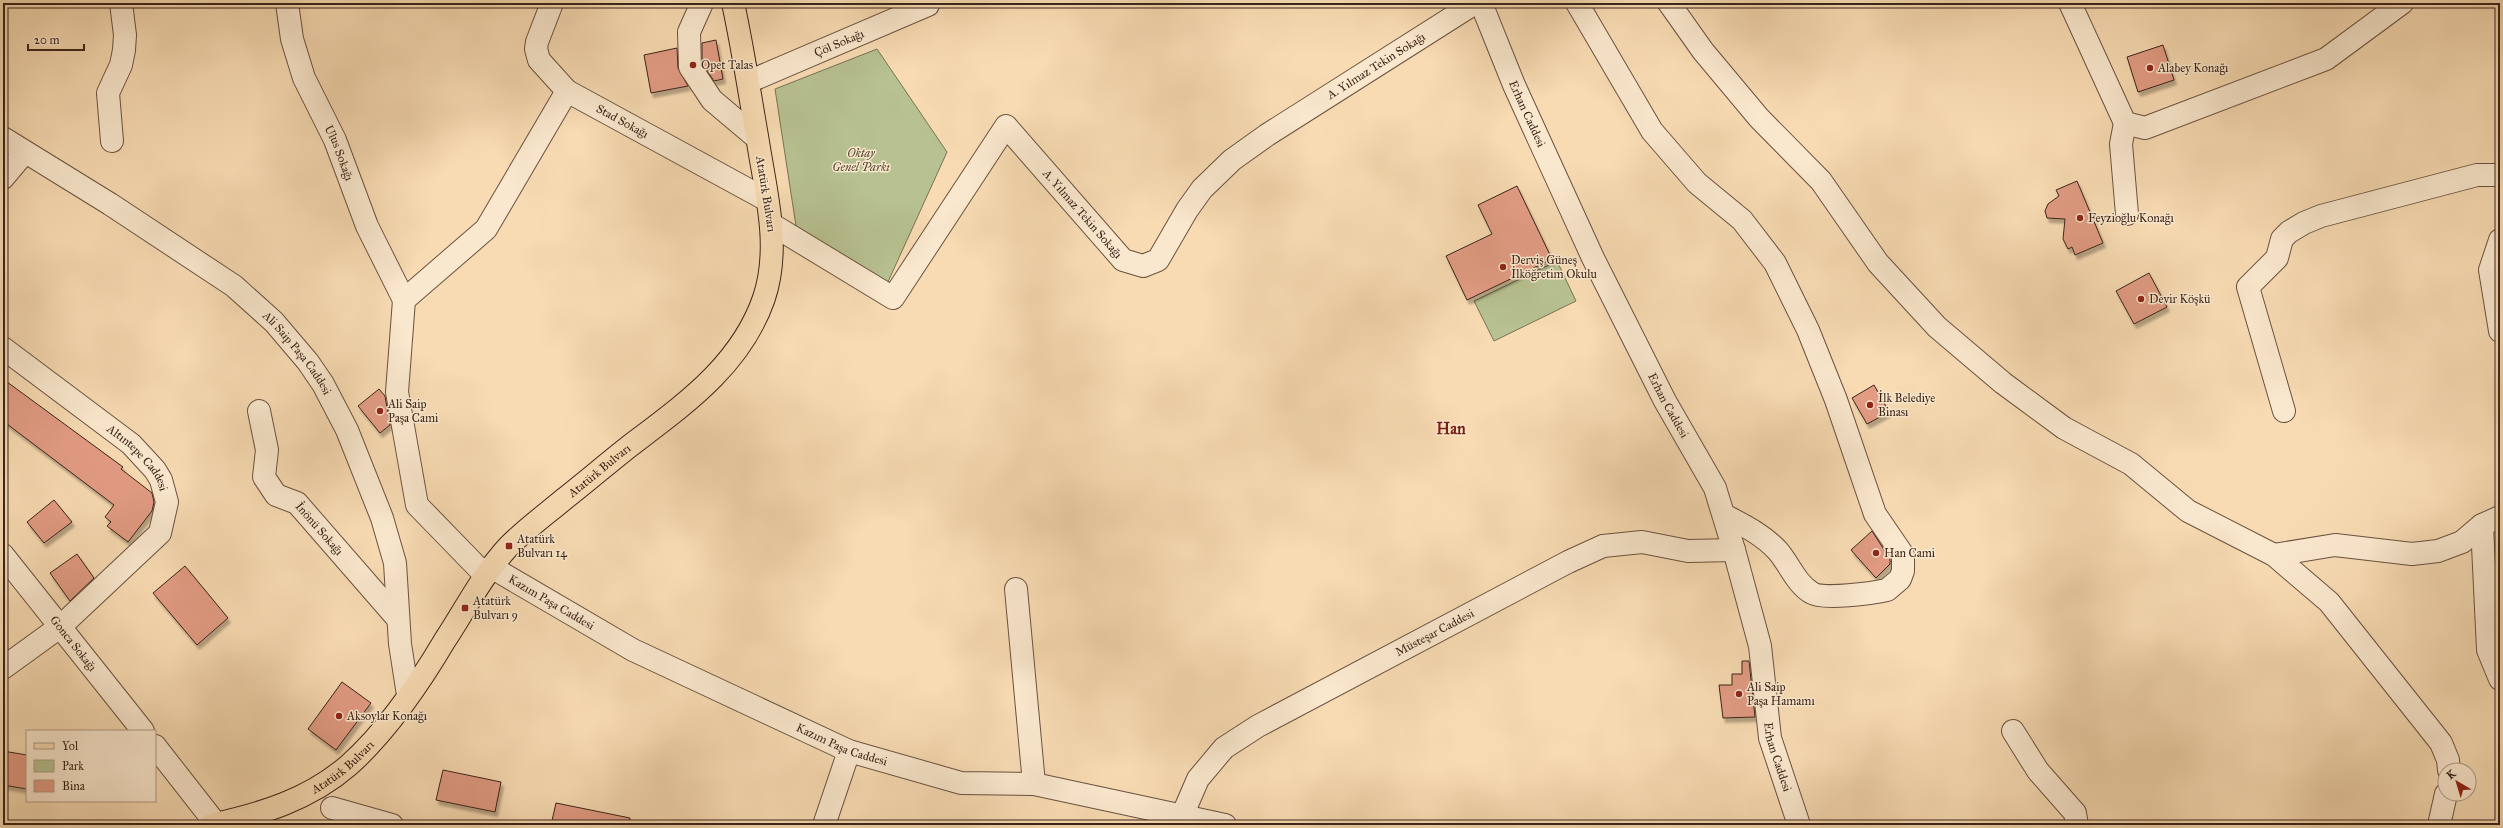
<svg xmlns="http://www.w3.org/2000/svg" width="2503" height="828" font-family="'IM FELL Great Primer',serif">
<style>
.green{fill:#b7c191;stroke:#787255}
.building{fill:#e29c84;stroke:#3a2419;filter:url(#shadow)}
.lines{fill:none;stroke-linecap:round;stroke-linejoin:round}
.minor-casing{stroke:#6a5240;stroke-width:24}
.major-casing{stroke:#3a2419;stroke-width:24}
.minor{stroke:#fae8ce;stroke-width:22}
.major{stroke:#f8dbb3;stroke-width:22}
.poi-dot{fill:#8f2418;stroke:#fae8ce;stroke-width:1.5}
.labels{text-anchor:middle;stroke-width:3;stroke-linejoin:round;paint-order:stroke}
.street-label{font-size:12px;fill:#3a2419;stroke:#fae8ce}
.poi-label{font-size:12px;fill:#3a2419;stroke:#fae8ce;text-anchor:start}
.park-label{font-size:12px;font-style:italic;fill:#594b37;stroke:#fae8ce}
.district-label{font-size:16px;font-weight:bold;fill:#7a1f14;stroke:#fae8ce}
</style>
<defs>
<filter id="shadow"><feDropShadow dx="2.5" dy="4.5" stdDeviation="1" flood-color="#0004"/></filter>
</defs>
<rect width="100%" height="100%" fill="#f8dbb3"/>
<filter id="stains"><feTurbulence type="fractalNoise" baseFrequency=".005" numOctaves="4"/><feColorMatrix values="0 0 0 0 .2 0 0 0 0 .09 0 0 0 0 .02 0 0 0 .5 -.17"/></filter>
<radialGradient id="worn" r=".72"><stop offset=".6" stop-color="#630" stop-opacity="0"/><stop offset="1" stop-color="#630" stop-opacity=".3"/></radialGradient>
<path class="green" d="M877,49l70,103 -60,132 -91,-58 -21,-137z
M1557,261l19,40 -82,40 -20,-40z"/>
<path class="building" d="M716,40l7,39 -9,2 -12,-18v-20z
M2163,45l11,35 -36,12 -11,-35z
M677,48l1,20 10,18 -37,7 -7,-38z
M2077,181l26,62 -28,12 -3,-8 -4,2 -5,-10 2,-20 -18,-1 -2,-7 3,-7 11,-8 -3,-6z
M1517,186l35,73 -85,41 -21,-44 46,-22 -14,-29z
M2149,273l18,34 -33,17 -18,-33z
M3,379l120,88 -2,2 31,24 2,9 -2,9 -24,31 -21,-16 4,-4 -6,-5 9,-12 -111,-84z
M1874,385l15,27 -22,12 -15,-26z
M379,389l6,7 5,29 -10,8 -22,-27z
M54,500l18,22 -28,21 -17,-21z
M1872,531l18,28v5l-14,14 -25,-28z
M77,554l17,24 -24,23 -20,-28z
M185,566l43,52 -31,27 -44,-52z
M1742,661h7l6,56 -32,1 -4,-33h13v-11h10z
M342,682l29,21 -35,47 -28,-21z
M3,751l24,4v34l-24,-4z
M443,770l58,12 -6,30 -59,-12z
M556,803l74,15 -1,7h-78z"/>
<g class="lines">
<defs>
<g id="minor">
<path id="s1" d="M287,3l5,36 12,39 31,62 32,86 37,74"/>
<path id="s2" d="M552,3l-15,39 -1,7 3,11 28,31 200,109"/>
<path d="M702,3l-13,29 1,35 22,33 45,38"/>
<path id="s3" d="M1481,3l33,82 79,173 72,143 50,87 19,62 26,96 10,92 29,87"/>
<path d="M1577,3l75,128 45,52 45,37 33,43 33,67 28,70 39,114 28,41v16l-3,8 -13,11c-14,3 -64,10 -75,3 -16,-9 -23,-30 -35,-43 -15,-16 -34,-25 -53,-35"/>
<path d="M1669,3l34,48 56,67 62,63 57,82 59,64 66,56 61,45 67,36 57,47 86,44 55,47 112,141 7,17 1,10"/>
<path d="M2070,3l55,120 20,5 181,-69 76,-56"/>
<path id="s4" d="M748,82l180,-77 -1,-2"/>
<path d="M2125,123l-4,21 6,70"/>
<path id="s5" d="M3,138l107,66 124,82 40,36 34,40 15,22 24,46 35,88 13,45 5,81 8,51"/>
<path d="M112,141l-4,-48 13,-28 3,-15 1,-15 -4,-32"/>
<path d="M3,178l22,-26"/>
<path id="s6" d="M771,224l122,74 113,-172 117,134 20,6 15,-6 29,-50 15,-21 30,-29 35,-25 208,-132"/>
<path d="M2500,240l-10,30 10,61"/>
<path id="s7" d="M3,348l128,96 24,26 6,10 6,22 -7,31 -99,93 -58,42"/>
<path id="s8" d="M259,411l8,39 -3,27 12,18 21,8 101,116"/>
<path d="M2284,411l-36,-124 29,-29 5,-19 7,-7 15,-9 17,-7 156,-41h23"/>
<path d="M2500,517l-18,8 6,125 12,29"/>
<path id="s9" d="M3,555l140,176"/>
<path d="M2274,555l61,-10 77,9 26,-3 24,-9 20,-17"/>
<path id="s10" d="M491,567l142,83 216,101 112,32 73,1 191,41"/>
<path d="M485,575l-68,-70 -20,-113 7,-92 82,-71 81,-138"/>
<path d="M1016,589l18,195"/>
<path d="M2013,731l25,40 37,42 2,12"/>
<path d="M155,746l61,78"/>
<path d="M332,808l60,17"/>
<path id="s11" d="M1182,816l16,-37 26,-31 34,-22 310,-164 35,-16 39,-4 46,9 46,-1"/>
<path d="M824,825l25,-74"/>
<path d="M2439,825l7,-31"/>
</g>
<g id="major">
<path id="s12" d="M211,825c50,-11 98,-25 138,-60 38,-34 70,-81 96,-125 21,-32 38,-66 64,-94 17,-17 36,-31 54,-46 23,-18 45,-37 68,-55 54,-41 110,-80 133,-147 17,-51 2,-104 -6,-156 -8,-46 -15,-93 -25,-139"/>
</g>
</defs>
<use href="#minor" class="minor-casing"/>
<use href="#major" class="major-casing"/>
<use href="#minor" class="minor"/>
<use href="#major" class="major"/>
</g>
<g class="poi-dot">
<circle cx="693" cy="65" r="4"/>
<circle cx="2150" cy="68" r="4"/>
<circle cx="2080" cy="218" r="4"/>
<circle cx="1503" cy="267" r="4"/>
<circle cx="2141" cy="299" r="4"/>
<circle cx="1870" cy="405" r="4"/>
<circle cx="380" cy="411" r="4"/>
<rect x="505" y="542" width="8" height="8" rx="2"/>
<circle cx="1876" cy="553" r="4"/>
<rect x="461" y="604" width="8" height="8" rx="2"/>
<circle cx="1739" cy="694" r="4"/>
<circle cx="339" cy="716" r="4"/>
</g>
<g class="labels">
<g class="street-label">
<text dy="4" stroke="none"><textPath href="#s4" startOffset="99">Çöl Sokağı</textPath></text>
<text dy="4" stroke="none"><textPath href="#s6" startOffset="861">A. Yılmaz Tekin Sokağı</textPath></text>
<text dy="4" stroke="none"><textPath href="#s3" startOffset="120">Erhan Caddesi</textPath></text>
<text dy="4" stroke="none"><textPath href="#s2" startOffset="165">Stad Sokağı</textPath></text>
<text dy="4" stroke="none"><textPath href="#s1" startOffset="160">Ulus Sokağı</textPath></text>
<text transform="translate(766 194) rotate(81)" y="4">Atatürk Bulvarı</text>
<text dy="4" stroke="none"><textPath href="#s6" startOffset="465">A. Yılmaz Tekin Sokağı</textPath></text>
<text dy="4" stroke="none"><textPath href="#s5" startOffset="367">Ali Saip Paşa Caddesi</textPath></text>
<text dy="4" stroke="none"><textPath href="#s3" startOffset="444">Erhan Caddesi</textPath></text>
<text dy="4" stroke="none"><textPath href="#s7" startOffset="175">Altıntepe Caddesi</textPath></text>
<text dy="4" stroke="none"><textPath href="#s12" startOffset="542">Atatürk Bulvarı</textPath></text>
<text dy="4" stroke="none"><textPath href="#s8" startOffset="145">İnönü Sokağı</textPath></text>
<text dy="4" stroke="none"><textPath href="#s10" startOffset="70">Kazım Paşa Caddesi</textPath></text>
<text dy="4" stroke="none"><textPath href="#s11" startOffset="321">Müsteşar Caddesi</textPath></text>
<text dy="4" stroke="none"><textPath href="#s9" startOffset="113">Gonca Sokağı</textPath></text>
<text dy="4" stroke="none"><textPath href="#s10" startOffset="394">Kazım Paşa Caddesi</textPath></text>
<text dy="4" stroke="none"><textPath href="#s3" startOffset="816">Erhan Caddesi</textPath></text>
<text dy="4" stroke="none"><textPath href="#s12" startOffset="146">Atatürk Bulvarı</textPath></text>
</g>
<g class="poi-label">
<text x="701" y="69">Opet Talas</text>
<text x="2158" y="72">Alabey Konağı</text>
<text x="2088" y="222">Feyzioğlu Konağı</text>
<text x="1511" y="264">Derviş Güneş<tspan x="1511" dy="14">İlköğretim Okulu</tspan></text>
<text x="2149" y="303">Devir Köşkü</text>
<text x="1878" y="402">İlk Belediye<tspan x="1878" dy="14">Binası</tspan></text>
<text x="388" y="408">Ali Saip<tspan x="388" dy="14">Paşa Cami</tspan></text>
<text x="517" y="543">Atatürk<tspan x="517" dy="14">Bulvarı 14</tspan></text>
<text x="1884" y="557">Han Cami</text>
<text x="473" y="605">Atatürk<tspan x="473" dy="14">Bulvarı 9</tspan></text>
<text x="1747" y="691">Ali Saip<tspan x="1747" dy="14">Paşa Hamamı</tspan></text>
<text x="347" y="720">Aksoylar Konağı</text>
</g>
<g class="park-label">
<text x="861" y="157">Oktay<tspan x="861" dy="14">Genel Parkı</tspan></text>
</g>
<g class="district-label">
<text x="1451" y="434">Han</text>
</g>
</g>
<rect width="2503" height="828" fill="none" stroke="#f8dbb3" stroke-width="16"/>
<rect x="4" y="4" width="2495" height="820" fill="none" stroke="#3a2419" stroke-width="2"/>
<rect x="8" y="8" width="2487" height="812" fill="none" stroke="#3a2419"/>
<rect x="26" y="730" width="130" height="72" fill="#fae8ce" stroke="#ad9a86"/>
<rect x="34" y="743" width="20" height="6" fill="#f8dbb3" stroke="#ad9a86"/>
<text x="62" y="750" font-size="12" fill="#3a2419">Yol</text>
<rect x="34" y="760" width="20" height="12" fill="#b7c191" stroke="#ad9a86"/>
<text x="62" y="770" font-size="12" fill="#3a2419">Park</text>
<rect x="34" y="780" width="20" height="12" fill="#e29c84" stroke="#ad9a86"/>
<text x="62" y="790" font-size="12" fill="#3a2419">Bina</text>
<g transform="translate(2457 782) rotate(322)"><circle r="19" fill="#fae8ce" stroke="#ad9a86"/>
<path d="M0-3L7 15L0 10L-7 15Z" fill="#8f2418"/>
<text y="-6" font-size="11" font-weight="bold" text-anchor="middle" fill="#3a2419">K</text>
</g>
<path d="M28 44v6h56v-6" fill="none" stroke="#3a2419" stroke-width="2"/>
<text x="34" y="44" font-size="12" fill="#3a2419" stroke="#fae8ce" stroke-width="3" paint-order="stroke">20 m</text>
<rect width="100%" height="100%" filter="url(#stains)"/>
<rect width="100%" height="100%" fill="url(#worn)"/>
</svg>
